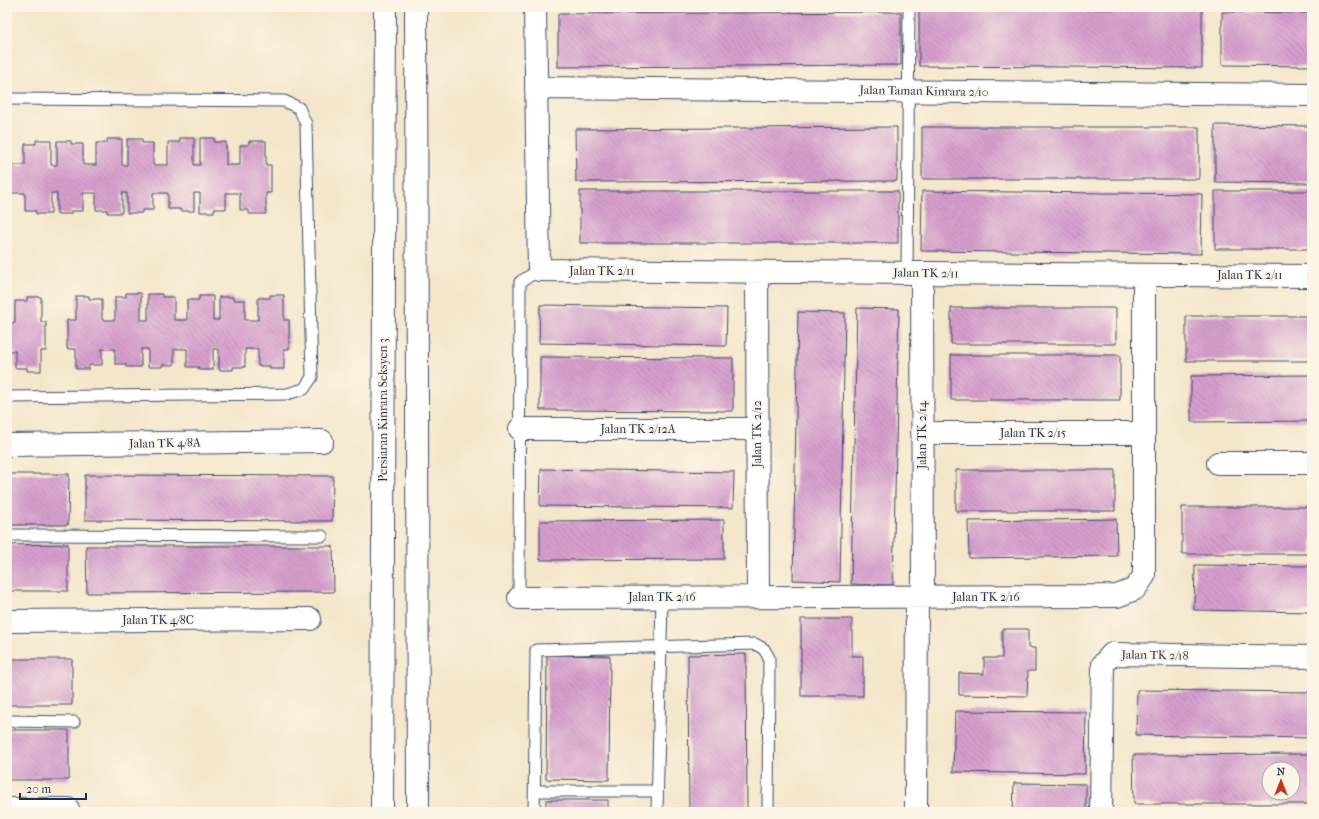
<svg xmlns="http://www.w3.org/2000/svg" width="1319" height="819" font-family="'IM FELL French Canon',serif">
<style>
.building{fill:url(#building-back-hatch);fill-rule:evenodd}
.lines{fill:none;stroke-linecap:round;stroke-linejoin:round}
.lane-casing{stroke:#3c4a6e;stroke-width:13}
.street-casing{stroke:#3c4a6e;stroke-width:24}
.secondary-casing{stroke:#3c4a6e;stroke-width:24}
.lane{stroke:#fff;stroke-width:11}
.street{stroke:#fff;stroke-width:22}
.secondary{stroke:#fff;stroke-width:22}
.labels{text-anchor:middle;stroke-width:3.5;stroke-linejoin:round;paint-order:stroke}
.street-label{font-size:12px;fill:#1b2f5e;stroke:#fcf5e5}
</style>
<defs>
<pattern id="building-back-hatch" width="6" height="6" patternUnits="userSpaceOnUse"><rect width="6" height="6" fill="#d79fce"/><path d="M-1 5l2 2M0 0l6 6M5-1l2 2" fill="none" stroke="#ae82aa"/></pattern>
</defs>
<rect width="100%" height="100%" fill="#fcf5e5"/>
<filter id="ink" filterUnits="userSpaceOnUse"><feTurbulence type="fractalNoise" baseFrequency=".025" numOctaves="2"/><feDisplacementMap in="SourceGraphic" scale="8" xChannelSelector="R" yChannelSelector="G"/><feConvolveMatrix kernelMatrix="1 2 1 2 8 2 1 2 1" color-interpolation-filters="sRGB"/></filter>
<filter id="wash" filterUnits="userSpaceOnUse"><feTurbulence type="fractalNoise" baseFrequency=".012" numOctaves="4" result="noise"/><feDisplacementMap in="SourceGraphic" scale="16" xChannelSelector="R" yChannelSelector="G"/><feGaussianBlur stdDeviation="0.9" result="paint"/><feColorMatrix in="noise" values="0 0 0 0 0 0 0 0 0 0 0 0 0 0 0 0 0 1.4 0 .05"/><feComposite in="paint" operator="in"/></filter>
<g filter="url(#wash)">
<rect width="100%" height="100%" fill="#f4e6ca"/>
<g id="blocks">
<path class="building" d="M919,8l283,2v58l-283,-2z
M901,12v53l-343,2v-53z
M1222,12l90,1v53l-90,-1z
M1215,125l97,1v57l-97,-1z
M897,127v54l-321,1 -1,-53z
M922,127h277v52h-277z
M180,138h14v27h6v-27h14v4h12v23h14v-20h9v-4h17v24h5v28h-5v21h-17v-4h-9v-17h-14v16h-12v3h-14v-19h-6v18h-14v-2h-12v-16h-15v17h-11v3h-15v-20h-5v20h-15v-3h-11v-17h-13v18h-12v3h-14v-21h-6v21h-15v-3h-11v-18h-14v16h-4v-68h4v24h14v-21h11v-4h15v25h6v-24h14v3h12v21h13v-22h11v-4h15v26h5v-26h15v4h11v22h15v-23h12z
M580,191h318v52h-318z
M922,191l280,3 -1,60 -280,-3z
M1215,191h97v58h-97z
M126,293h15v27h7v-26h14v3h12v23h13v-20h12v-4h14v24h6v-23h14v3h12v20h13v-22h12v-3h14v25h5v29h-5v20h-14v-3h-12v-17h-13v18h-12v3h-14v-21h-6v21h-14v-3h-12v-18h-13v16h-12v2h-14v-18h-7v18h-15v-3h-11v-15h-13v16h-13v4h-13v-20h-9v-29h9v-24h13v3h13v21h13v-23h11z
M27,297h14v25h5v29h-5v20h-14v-3h-12v-17h-8v-28h8v-22h12z
M540,305l187,3 -1,38 -187,-3z
M857,308l42,1 -6,276 -42,-1z
M951,308h165v36h-165z
M798,312l47,1 -5,269 -47,-2z
M1186,316h126v45h-126z
M951,355h169v45h-169z
M540,357l193,1v53l-193,-1z
M1312,375v46l-121,1v-46z
M541,469l193,3 -1,36 -193,-2z
M956,470h159v41h-159z
M7,474h62l-1,51h-61z
M85,475l248,1 -1,45 -247,-1z
M1182,507h130v47h-130z
M1116,519l1,37 -148,2 -1,-37z
M724,520v39l-184,1v-39z
M68,544v47h-61v-46z
M86,546h247l1,46 -247,1z
M1195,565l117,1v46l-118,-2z
M801,619h51v37h11v40h-62z
M1002,629h26v19h7v23h-7l-1,25 -68,-1v-22l25,1v-16h18z
M746,654l1,158h-58l-1,-157z
M547,655l63,1 -1,124 -63,-1z
M7,659h65v46h-65z
M1137,690l175,2v46l-176,-3z
M955,711l131,1 -1,62 -132,-2z
M7,730h62v50h-62z
M1312,754v50h-178l-1,-49zM1269,769h24v24h-24z
M1014,783l72,1v28h-73z
M546,800h62v12h-62z"/>
</g>
</g>
<g filter="url(#ink)">
<use href="#blocks" fill-opacity="0" stroke="#3c4a6e" stroke-width="1"/>
<g class="lines">
<defs>
<path id="lane" d="M7,99l277,2 15,7 7,16 6,253 -8,12 -17,5 -280,3
M907,273l2,-266
M7,535l315,1
M519,598l1,-316 19,-12
M7,721l67,1
M535,791h122
M534,812l2,-162 219,-6 9,5 5,9 -1,154
M657,812l5,-215"/>
<path id="street" d="M535,7l4,263 773,6
M536,88l776,7
M757,272l1,325
M922,273l1,324
M520,429h237
M922,433h222
M7,445l315,-4
M1218,463h94
M519,598l598,-2 18,-7 9,-13v-301
M7,621l303,-2
M7,809h61
M916,812l1,-215
M1101,812l2,-148 9,-10 200,3"/>
<path id="secondary" d="M416,7l2,805
M382,812l3,-805"/>
</defs>
<use href="#lane" class="lane-casing"/>
<use href="#street" class="street-casing"/>
<use href="#secondary" class="secondary-casing"/>
<use href="#lane" class="lane"/>
<use href="#street" class="street"/>
<use href="#secondary" class="secondary"/>
</g>
</g>
<g class="labels">
<g class="street-label">
<text transform="translate(924 91) rotate(1)" y="4">Jalan Taman Kinrara 2/10</text>
<text x="602" y="275">Jalan TK 2/11</text>
<text transform="translate(926 273) rotate(1)" y="4">Jalan TK 2/11</text>
<text x="1250" y="279">Jalan TK 2/11</text>
<text transform="translate(383 410) rotate(-90)" y="4">Persiaran Kinrara Seksyen 3</text>
<text x="638" y="433">Jalan TK 2/12A</text>
<text x="1033" y="437">Jalan TK 2/15</text>
<text transform="translate(757 434) rotate(-90)" y="4">Jalan TK 2/12</text>
<text transform="translate(922 435) rotate(-90)" y="4">Jalan TK 2/14</text>
<text transform="translate(165 443) rotate(-1)" y="4">Jalan TK 4/8A</text>
<text x="662" y="601">Jalan TK 2/16</text>
<text x="986" y="601">Jalan TK 2/16</text>
<text x="158" y="624">Jalan TK 4/8C</text>
<text transform="translate(1155 655) rotate(1)" y="4">Jalan TK 2/18</text>
</g>
</g>
<rect width="1319" height="819" fill="none" stroke="#fcf5e5" stroke-width="24"/>
<g transform="translate(1281 781)"><circle r="19" fill="#fcf5e5" stroke="#a2a6af"/>
<path d="M0-3L7 15L0 10L-7 15Z" fill="#c8321e"/>
<text y="-6" font-size="11" font-weight="bold" text-anchor="middle" fill="#1b2f5e">N</text>
</g>
<path d="M20 793v6h66v-6" fill="none" stroke="#1b2f5e" stroke-width="2"/>
<text x="26" y="793" font-size="12" fill="#1b2f5e" stroke="#fcf5e5" stroke-width="3" paint-order="stroke">20 m</text>
</svg>
